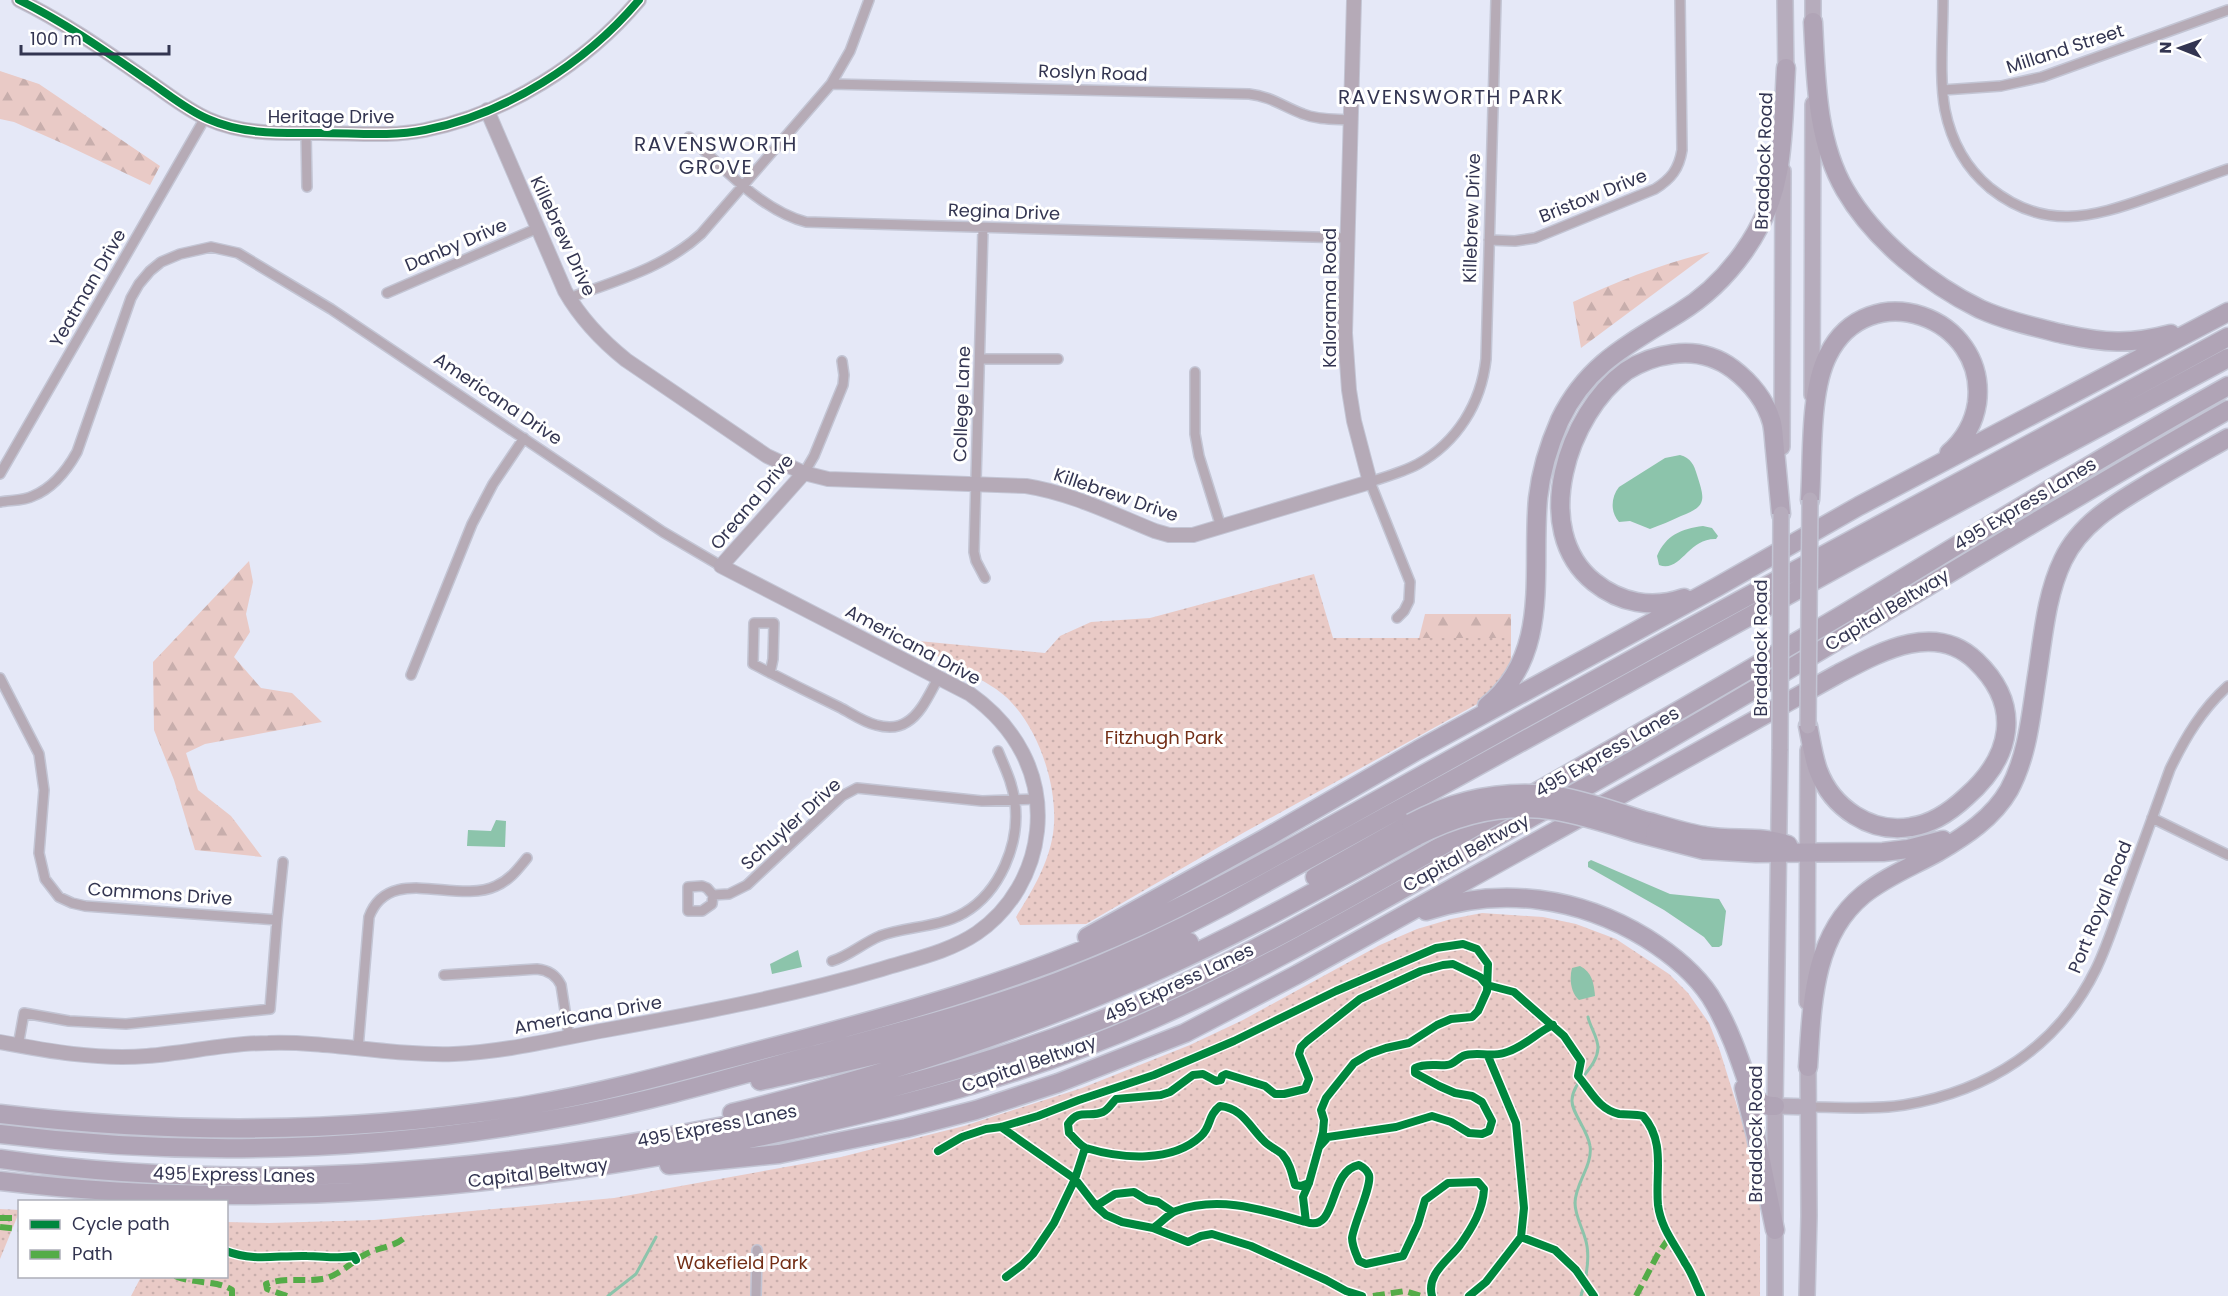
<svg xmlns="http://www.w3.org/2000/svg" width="2228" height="1296" font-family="Poppins,sans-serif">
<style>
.forest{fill:url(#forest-firs)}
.park{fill:url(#park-dots)}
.water{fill:#8cc4ab}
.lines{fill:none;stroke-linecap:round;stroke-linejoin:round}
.stream{stroke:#8cc4ab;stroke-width:3}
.street-casing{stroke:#c3c5d4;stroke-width:12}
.secondary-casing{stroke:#c3c5d4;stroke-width:16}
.primary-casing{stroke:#c3c5d4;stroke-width:18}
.highway-casing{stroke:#c3c5d4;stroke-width:21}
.street{stroke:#b6abb6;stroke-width:9}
.secondary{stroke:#b5aab7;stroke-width:14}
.primary{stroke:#b6acbc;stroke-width:15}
.highway{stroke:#b0a4b6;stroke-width:18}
.primary-bridge-casing{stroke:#c3c5d4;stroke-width:18;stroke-linecap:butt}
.highway-bridge-casing{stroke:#c3c5d4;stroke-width:21;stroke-linecap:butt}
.primary-bridge{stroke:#b6acbc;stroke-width:15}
.highway-bridge{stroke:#b0a4b6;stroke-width:18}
.quiet{stroke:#54ac48;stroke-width:6;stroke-dasharray:12 6;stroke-linecap:butt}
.cycleway-casing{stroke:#fff;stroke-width:11}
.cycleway{stroke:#00873e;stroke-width:8}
.labels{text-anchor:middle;stroke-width:6;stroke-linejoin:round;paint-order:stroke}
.street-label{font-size:18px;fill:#333551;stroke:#fff}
.park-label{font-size:18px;fill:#732e16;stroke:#fff}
.neighbourhood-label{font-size:20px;letter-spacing:1.5px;fill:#333551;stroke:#fff}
</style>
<defs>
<pattern id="forest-firs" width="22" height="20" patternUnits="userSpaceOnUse" patternTransform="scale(1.5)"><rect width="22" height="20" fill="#e9cac6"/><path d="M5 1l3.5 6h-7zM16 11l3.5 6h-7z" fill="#c8aeac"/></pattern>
<pattern id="park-dots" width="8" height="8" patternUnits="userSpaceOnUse" patternTransform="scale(1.5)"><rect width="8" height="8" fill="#e9cac6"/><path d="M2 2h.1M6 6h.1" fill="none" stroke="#c8aeac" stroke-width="1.8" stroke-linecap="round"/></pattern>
</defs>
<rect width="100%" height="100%" fill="#e5e8f7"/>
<path class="forest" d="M0,71l39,13 121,82 -10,19 -84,-40 -52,-23 -14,-3z
M1710,252l-129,96 -8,-46c47,-22 86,-37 137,-50z
M249,561l4,21 -7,32 4,18 -16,25 27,31 31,5 30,29 -117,22 -19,9 12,37 33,26 31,41 -67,-7 -21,-70 -20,-50 -1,-68z
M1425,614h86v24h-92z"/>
<path class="park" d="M1314,574l19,64h178v25l-15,24 -17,16 -236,130 -157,91 -66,1 -4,-8c16,-26 32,-52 37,-83 7,-47 -17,-118 -57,-145 -27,-18 -59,-32 -88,-49l137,13 15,-17 31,-14 59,-4z
M1482,913l61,4 33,7 40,15 53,35 19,19 21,30 11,28 40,129v116h-1629l10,-19 85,-1 1,-54 42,1 105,-3 240,-22 227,-41 123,-31 118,-38 108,-43 53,-25 137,-75 37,-16 34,-10z
M0,1209l20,1 -20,49z"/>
<path class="water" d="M1680,455c11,3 14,10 17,20 8,25 10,31 -16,41 -10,5 -21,9 -31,13l-20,-8 -11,1c-9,-10 -8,-25 0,-35l46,-29z
M1703,526l9,2 6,8 -2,3c-28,-1 -35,34 -57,26l-2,-9c9,-21 24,-27 46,-30z
M496,820l10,1 -1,26 -38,-1 1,-16 23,1z
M1591,860l79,34 49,5 7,12 -4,34 -3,2h-7l-8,-10 -40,-27 -76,-43v-5z
M798,950l4,17 -30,7 -2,-10z
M1580,966c12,6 14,17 15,30l-16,4c-8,-7 -10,-21 -7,-32z"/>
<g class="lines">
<path class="stream" d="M608,1296l28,-22 20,-37
M1581,1296c5,-17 10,-41 4,-58 -3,-11 -10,-23 -10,-35 0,-19 18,-38 15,-57 -2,-16 -19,-34 -18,-46 1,-20 25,-31 26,-52 0,-11 -8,-21 -10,-31"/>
<defs>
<path id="street" d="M1943,0c0,34 -4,78 2,110 6,30 21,58 45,78 54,43 101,30 160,9 26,-9 52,-19 78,-28
M831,84l418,10c21,2 35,13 54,20 15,6 32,5 47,6
M1943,90l58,-4 41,-9 186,-67
M306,133l1,54
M689,137c34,30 73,74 117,85l541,16
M983,228l-9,324 2,9 9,17
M1489,240l26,1 20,-3 120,-49c16,-10 24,-20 27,-39l-2,-150
M387,293l151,-65
M569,298c46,-17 95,-30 132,-64l130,-150 19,-33 19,-51
M980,359h78
M1195,372v62l4,22 22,71
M804,473l10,-17 29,-71 1,-10 -2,-14
M0,474l205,-356
M0,502c10,-2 24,-1 33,-6 20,-8 34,-26 44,-44l54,-154 8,-14 11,-13 11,-9 19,-8 31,-7 27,6 93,56 332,223 58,34
M1397,618l7,-7 5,-10 1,-19 -40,-100c15,-5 33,-10 48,-18 39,-22 63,-60 68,-105l10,-359
M770,673l3,-14 1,-36h-20l-1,41c29,15 57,29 86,43 12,6 24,15 37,18 11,3 22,3 31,-3 15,-9 23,-30 32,-45
M411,675l61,-151 21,-40 31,-46
M0,678l39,76 5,36 -5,63 6,26 14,18 13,6 13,3 192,14 6,-58
M2152,818l76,37
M702,886l5,2 6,7 -1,9 -10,7h-14v-24z
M713,895l16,-1 18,-9 95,-89 15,-8 125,13 55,-2
M832,961c17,-5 31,-18 48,-25 27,-10 58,-8 84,-23 36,-21 56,-69 51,-110 -2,-19 -10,-35 -17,-52
M444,975l93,-6c11,1 19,6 24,16l8,51
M18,1046l6,-33 45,8 57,3 144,-15 7,-89
M358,1048l11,-131c20,-54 87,-12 127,-31 14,-6 22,-17 31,-28
M1809,1107c31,0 64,3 95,-2 84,-14 154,-58 192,-136 12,-25 20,-51 29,-76 15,-42 30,-83 45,-124 15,-31 32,-60 58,-83
M756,1296l1,-46"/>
<path id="secondary" d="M19,0c47,23 89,53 131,82 19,13 37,28 58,37 36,16 73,14 112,14 34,0 71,4 105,-3 81,-16 161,-67 214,-130
M487,110l78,181c16,28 36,49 61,69l141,96 37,17 24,6 198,7c45,7 87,28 129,45l14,4h24l177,-53 -16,-61 -5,-31 -4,-57 9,-333
M0,1042c48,9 97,18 147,14 40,-3 80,-13 121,-13 62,-2 124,13 186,11 51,-2 102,-15 152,-24 93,-17 185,-34 276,-61 32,-10 67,-17 95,-36 34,-23 56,-62 60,-102 6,-57 -22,-105 -67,-137l-249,-128 83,-93"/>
<path id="primary" d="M1785,0l1,78
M1813,32v-32
M1812,395l1,-291
M1782,447l1,-276
M1807,1002l1,-252
M1775,1106l34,1
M1775,1296v-190l5,-357
M1807,1296l2,-80 -1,-160"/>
<path id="highway" d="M1813,22c3,56 3,118 32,168 29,50 84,94 135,119 27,12 55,18 83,25 41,9 67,11 108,0
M1810,500c3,-42 -1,-108 18,-145 40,-81 160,-39 149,48 -3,20 -13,37 -28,50
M1684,598c-32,11 -64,5 -90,-16 -65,-52 -26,-169 32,-211 14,-9 31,-15 47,-17 22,-3 41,1 60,15 17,13 33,32 39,54 2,9 2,19 3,27 2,22 4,43 6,64
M1487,706c65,-52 44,-136 51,-208 3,-27 11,-53 22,-78 27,-56 69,-76 119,-107 49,-30 89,-84 99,-141 6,-34 6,-69 8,-104
M1642,820c21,5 42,13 63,16 28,5 57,-1 83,9
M1638,833l66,17 52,3 127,-1 25,-3 35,-9
M1315,877l96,-54
M1426,911c75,-25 153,-14 220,27 24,15 48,34 64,58 19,30 30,64 41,97 6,8 13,14 24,13
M1087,937l177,-98 154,-89 299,-163 142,-81 369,-194
M1808,1067c4,-60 4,-130 55,-172 22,-18 50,-29 75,-43 27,-16 55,-34 71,-62 19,-35 22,-76 28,-114 6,-38 9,-81 26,-116 18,-38 55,-58 90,-79 25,-15 50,-29 75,-43
M760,1081c73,-16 146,-31 217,-54 73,-22 143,-53 212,-85
M1744,1088l12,48 19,94
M732,1113c147,-36 293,-82 431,-145 87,-39 170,-87 254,-132
M0,1114c177,21 354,20 530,-9 83,-14 165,-38 247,-59 126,-33 248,-67 367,-122 69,-32 136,-70 203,-107 91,-51 183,-102 275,-152 201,-111 404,-218 606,-328
M0,1134c191,24 387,17 576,-19 79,-15 157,-38 234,-59 84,-23 169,-44 250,-75 57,-22 113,-48 167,-77l630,-347 371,-199
M0,1159c241,35 485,15 724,-33 138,-27 276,-63 406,-118 123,-53 239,-121 355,-187 119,-67 239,-136 357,-206 128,-77 255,-156 386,-229
M669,1165l110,-11 127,-26 70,-18 82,-27 127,-50 113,-59 540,-300c42,-22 97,-53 138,-13 47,45 36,96 -10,136 -15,14 -34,27 -55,30 -40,7 -79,-19 -93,-57 -5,-14 -7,-29 -10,-44
M0,1181c262,32 526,7 782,-49 126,-27 253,-60 371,-113 110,-49 215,-111 321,-170 71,-39 141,-78 211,-119 182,-105 360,-217 543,-320"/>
</defs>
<use href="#street" class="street-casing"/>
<use href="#secondary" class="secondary-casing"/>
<use href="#primary" class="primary-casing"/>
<use href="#highway" class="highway-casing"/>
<use href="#street" class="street"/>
<use href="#secondary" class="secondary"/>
<use href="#primary" class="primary"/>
<use href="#highway" class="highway"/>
<defs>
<path id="primary-bridge" d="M1808,726l2,-226
M1780,749l1,-235"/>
<path id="highway-bridge" d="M1411,823c45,-24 95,-34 147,-27 29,5 57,15 84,24
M1417,836c43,-22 92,-34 140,-25 28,5 55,14 81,22"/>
</defs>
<use href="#primary-bridge" class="primary-bridge-casing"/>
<use href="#highway-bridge" class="highway-bridge-casing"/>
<use href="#primary-bridge" class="primary-bridge"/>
<use href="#highway-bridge" class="highway-bridge"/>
<path class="quiet" d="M0,1218h20
M0,1227l20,2
M175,1276c17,8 44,4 57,14v6
M287,1296l-20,-7 -1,-5c18,-7 37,-2 56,-5 16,-2 30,-18 44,-25 13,-7 31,-7 41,-19
M1373,1296l32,-5 16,5
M1636,1296l22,-42 11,-16"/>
<defs>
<path id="cycleway" d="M19,0c47,23 89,53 131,82 19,13 37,28 58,37 36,16 73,14 112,14 34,0 71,4 105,-3 81,-16 161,-67 214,-130
M1488,1056l28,67 8,85 -3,29
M1001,1127l74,52 21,27 10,9 16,7 31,6c8,-5 15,-14 23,-17 43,-16 87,-1 130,11
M938,1151l24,-14 24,-8 15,-2 37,-11 41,-16 75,-25 80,-34 102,-50 100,-43 27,-4 14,5 11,15 -1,27 -9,20 -6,6 -21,2 -14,6 -28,18 -23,5 -17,6 -15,9 -28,35 -5,12 3,10 -1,12 -4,15
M1309,1183l-8,3 -6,-1c-3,-11 -5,-22 -13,-31 -6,-5 -14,-8 -19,-14 -14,-14 -21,-32 -43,-34 -13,10 -8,20 -19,30 -29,27 -79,23 -115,12 -6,-2 -12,-11 -17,-15l-1,-9c11,-16 21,-6 35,-12 5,-2 9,-9 13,-13l45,-4 9,-3 23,-17 10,-1 13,7 5,-1 1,-4 4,-2 39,12 10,8h9l21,-5 4,-10 -10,-25 2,-7 6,-6 53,-42 61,-28 22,-6 10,-1 27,13 7,8 27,7 50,44 17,25 -3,15c13,15 20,33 41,38 8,1 16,0 24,2 23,26 12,58 15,89 3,23 16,38 27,58 7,10 11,22 16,33
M1096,1206l19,-12 19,-2 13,8 11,2 15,10
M1153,1228l35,14 13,-6 11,-2 39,12 75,34 20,11 16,5
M226,1251c28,11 52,4 81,5 16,0 31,3 47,0l2,4
M1006,1277l16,-12 11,-11 21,-31 21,-44 10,-31
M1432,1296c-6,-22 16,-35 28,-51 12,-17 23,-35 24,-56l-6,-7 -30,1 -23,17 -7,24 -15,32 -37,8 -7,-3c-3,-7 -7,-15 -7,-23 2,-15 20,-52 17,-63 -2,-5 -6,-8 -10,-10 -32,6 -20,68 -53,57l-3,-25 6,-14 10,-36 9,-10 68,-10 36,-11 19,6 18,11 13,1 7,-3 3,-10 -10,-19 -10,-6 -17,-3 -16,-7 -24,-13v-5c10,-5 21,-2 32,-3 6,0 10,-6 16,-9 11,-5 27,1 41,-3 19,-5 32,-20 49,-28
M1469,1296l17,-14 35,-45 34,13 21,20 18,26"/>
</defs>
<use href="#cycleway" class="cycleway-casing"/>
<use href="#cycleway" class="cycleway"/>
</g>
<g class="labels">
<g class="street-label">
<text transform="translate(2065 49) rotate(-18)" y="6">Milland Street</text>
<text transform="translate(1093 73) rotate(2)" y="6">Roslyn Road</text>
<text x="331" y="123">Heritage Drive</text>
<text transform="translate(1764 161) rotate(-88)" y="6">Braddock Road</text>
<text transform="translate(1593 196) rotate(-22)" y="6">Bristow Drive</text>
<text transform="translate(1004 212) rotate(2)" y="6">Regina Drive</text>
<text transform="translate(1472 218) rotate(-88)" y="6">Killebrew Drive</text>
<text transform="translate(563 236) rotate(65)" y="6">Killebrew Drive</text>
<text transform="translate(456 245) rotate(-23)" y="6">Danby Drive</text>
<text transform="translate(88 288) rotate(-60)" y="6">Yeatman Drive</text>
<text transform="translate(1330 298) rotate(-90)" y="6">Kalorama Road</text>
<text transform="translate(498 399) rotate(34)" y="6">Americana Drive</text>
<text transform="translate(962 404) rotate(-88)" y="6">College Lane</text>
<text transform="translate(1116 495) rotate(19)" y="6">Killebrew Drive</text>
<text transform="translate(752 502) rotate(-50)" y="6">Oreana Drive</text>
<text transform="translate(2025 504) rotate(-31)" y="6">495 Express Lanes</text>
<text transform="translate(1887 610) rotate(-31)" y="6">Capital Beltway</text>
<text transform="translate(913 645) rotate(28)" y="6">Americana Drive</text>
<text transform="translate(1761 648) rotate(-90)" y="6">Braddock Road</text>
<text transform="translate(1607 752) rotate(-30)" y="6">495 Express Lanes</text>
<text transform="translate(791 824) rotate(-42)" y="6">Schuyler Drive</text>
<text transform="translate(1466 853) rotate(-29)" y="6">Capital Beltway</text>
<text transform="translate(160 894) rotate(4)" y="6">Commons Drive</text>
<text transform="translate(2100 907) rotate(-68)" y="6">Port Royal Road</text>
<text transform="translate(1179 983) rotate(-25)" y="6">495 Express Lanes</text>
<text transform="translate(588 1015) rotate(-10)" y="6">Americana Drive</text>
<text transform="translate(1029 1064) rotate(-19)" y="6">Capital Beltway</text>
<text transform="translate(717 1126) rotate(-11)" y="6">495 Express Lanes</text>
<text transform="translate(1756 1134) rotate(-90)" y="6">Braddock Road</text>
<text transform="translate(538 1173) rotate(-7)" y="6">Capital Beltway</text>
<text transform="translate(234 1175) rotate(1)" y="6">495 Express Lanes</text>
</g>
<g class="park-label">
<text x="1164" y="744">Fitzhugh Park</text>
<text x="742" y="1269">Wakefield Park</text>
</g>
<g class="neighbourhood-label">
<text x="1451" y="104">RAVENSWORTH PARK</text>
<text x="716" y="151">RAVENSWORTH<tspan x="716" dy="23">GROVE</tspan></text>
</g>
</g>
<rect x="18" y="1200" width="210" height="78" fill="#ffffff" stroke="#adaeb9" stroke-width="1.5"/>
<rect x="30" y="1220" width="30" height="9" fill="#00873e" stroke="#adaeb9" stroke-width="1.5"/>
<text x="72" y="1230" font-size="18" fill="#333551">Cycle path</text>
<rect x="30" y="1250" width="30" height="9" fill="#54ac48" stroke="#adaeb9" stroke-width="1.5"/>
<text x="72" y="1260" font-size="18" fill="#333551">Path</text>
<g transform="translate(2180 48) rotate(271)" stroke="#ffffff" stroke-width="4.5" paint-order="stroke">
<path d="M0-4.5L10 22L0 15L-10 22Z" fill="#333551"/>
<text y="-9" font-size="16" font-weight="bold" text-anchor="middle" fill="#333551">N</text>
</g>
<path d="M21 45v9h148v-9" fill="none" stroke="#333551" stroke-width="3"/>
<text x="30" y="45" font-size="18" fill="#333551" stroke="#ffffff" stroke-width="4.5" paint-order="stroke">100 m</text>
</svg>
